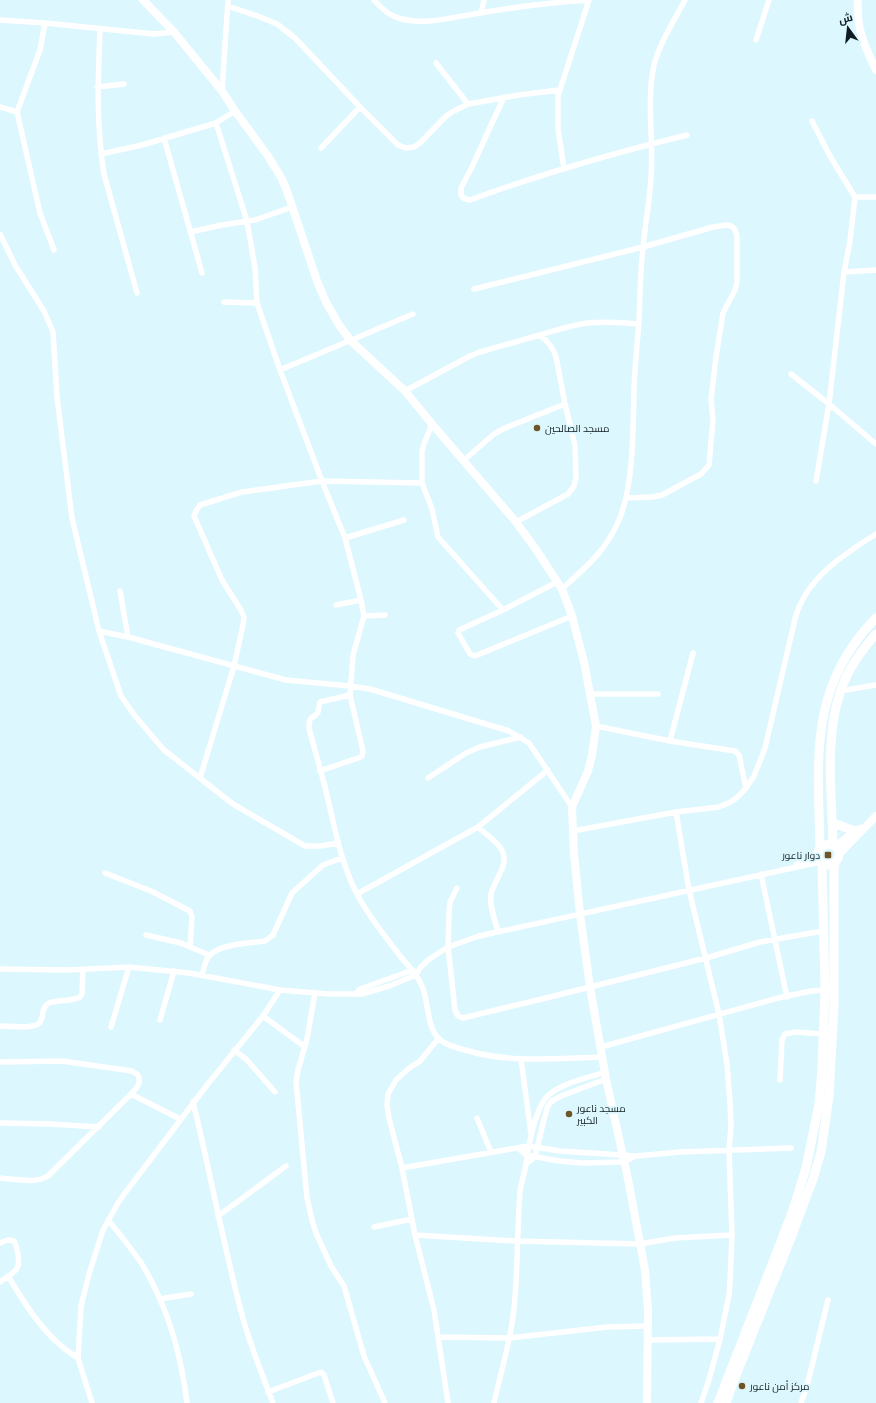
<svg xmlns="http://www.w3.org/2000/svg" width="876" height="1403" font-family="'Roboto Condensed',Cairo,sans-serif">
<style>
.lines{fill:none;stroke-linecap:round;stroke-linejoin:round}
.street{stroke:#fff;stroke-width:5.5}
.secondary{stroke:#fff;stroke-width:8}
.primary{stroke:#fff;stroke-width:9}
.poi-dot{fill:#6f5426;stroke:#dcf7fe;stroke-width:1.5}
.labels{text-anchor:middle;stroke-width:3.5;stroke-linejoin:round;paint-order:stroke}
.poi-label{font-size:10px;fill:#101d20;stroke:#dcf7fe;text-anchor:start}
</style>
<rect width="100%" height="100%" fill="#dcf7fe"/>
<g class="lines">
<path class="street" d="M374,0c7,7 14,15 24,18 27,8 55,-1 82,-5 36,-6 73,-11 109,-13
M228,6l32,11 17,7 18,14 65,69 38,38 8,3 8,-1 6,-4 25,-26 7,-5 16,-8 51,-9 40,-5
M481,13l3,-13
M0,20l45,3 109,11 20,-2
M45,23l-5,27 -23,62 23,101 14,37
M100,29c-2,51 -4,95 4,145l33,119
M756,40l13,-40
M436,63l32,41
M97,87l27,-3
M222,91l6,-91
M504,97l-33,72 -10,19v7l2,3 7,2c71,-26 144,-47 217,-65
M0,107l17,5
M812,121l19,37 24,39 -5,44 -6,31 -15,132 -13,77
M216,123l31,98 8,47 2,35 23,67 42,111 23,57 16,62 3,16 -11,39 -3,40 13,56 -1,5 -4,2 -38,13
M164,138l38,135
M321,148l39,-41
M101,154l41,-9 74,-22 19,-12
M564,169l-6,-40v-33l31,-96
M855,197h21
M190,232l32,-7 33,-5 37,-13
M0,234l15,31 29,46 9,21 4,65 15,121 27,113 22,65 14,20 29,34 69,54 72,42h16l17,-3
M844,272l32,-2
M474,289l169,-42 70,-20 14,-2 4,1 3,2 3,7v47l-2,8 -12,23 -7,44 -5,42 2,21 -4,45 -8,9 -39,21 -9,2 -27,1
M224,302l33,1
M540,335c16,-5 32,-10 48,-12 17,-2 34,0 51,1
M280,370l133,-56
M791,374l38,30 47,40
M405,391l65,-35 10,-4 60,-17c8,7 13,12 16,22l9,47 10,42 1,32 -2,8 -6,8 -52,28
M432,424l-8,20 -2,7v32l10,26 6,28 65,73
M463,461l31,-27 11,-6 60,-24
M345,538l59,-18
M557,582l-54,28 -44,20 -1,3 12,21 5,2 97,-40
M562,589c24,-22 44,-38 57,-69 15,-35 14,-94 15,-132 1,-22 3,-44 5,-66 1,-24 1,-49 4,-74 2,-24 7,-48 8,-71 3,-37 -5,-76 3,-112 6,-23 20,-44 31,-65
M120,591l8,46
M336,605l25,-5
M364,616l21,-1
M99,631l29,6 158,43 64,6 20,3 139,42 20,12 43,64
M840,691l36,-6
M590,694h68
M350,695l-30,7c-1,3 -1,6 -2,10 -4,8 -9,1 -9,16 5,19 10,37 15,55 10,39 15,77 34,113 12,22 28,42 43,61 7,9 16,17 20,27 9,17 4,47 22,58 7,4 14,6 22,8 45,14 92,8 138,7
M670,741l23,-88
M200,778l34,-112 9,-41 1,-8 -3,-7 -19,-30 -28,-64 2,-5 4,-6 42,-13 80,-11 100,2
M428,778l38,-25 14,-6 41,-10
M746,788l8,-12 11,-28 30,-129c10,-40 49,-65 81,-85
M676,812l13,78 30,124 8,50 3,40 1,22 -2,24 3,85 -2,47 -1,13 -9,44 -12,44 -7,20
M478,827c14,13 34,22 23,44 -3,7 -8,15 -10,23 -2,12 4,26 7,37
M573,831l103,-19 43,-5c12,-4 19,-9 27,-19l-7,-33 -4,-4 -65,-10 -74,-15
M796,865l21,-11
M105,873l46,18 39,20 2,6 -2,30
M761,874l26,123
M457,888l-7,14 -1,10 -1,35 7,63 3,6 5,2 83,-20 160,-40 54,-16 63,-11
M357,894l121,-67 70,-57
M146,935l35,8 28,12
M0,969l67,1 62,-3 60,6 91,17 49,4h33l27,-8 27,-11 4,-7 8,-8 20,-13 31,-11 341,-74
M202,975c2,-6 3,-16 8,-20 10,-11 40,-12 55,-14l8,-6 19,-42 31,-28 19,-7
M315,993l-8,46 -9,31 -2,11 11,117 5,22 4,13 15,33 13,20 20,70 21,47
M355,994l5,-5 53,-19
M263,1016l42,31
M160,1020l14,-49
M0,1026c9,0 30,3 38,-2 7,-4 2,-17 11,-21 10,-4 22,-1 31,-6l2,-3 1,-25
M111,1027l18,-60
M438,1039l-18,22 -12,8 -12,11 -8,14 -1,11 2,13 13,50 13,67 19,75 14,93
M601,1047l177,-49 33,-7 14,-1
M234,1050l12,9 29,33
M521,1059l10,75
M0,1062l62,-1 70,10 6,4c4,9 -2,13 -7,19l-83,82c-13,8 -33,3 -48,2
M780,1080l2,-40 3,-6 11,-2 27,2
M131,1094l49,25
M193,1102c18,73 31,148 51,220 8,28 19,54 29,81
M477,1118l14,34
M0,1123l50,1 49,3
M518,1148l8,7 33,6 24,2 41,-1 11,-6
M526,1164l9,-7 9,-38 4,-13 4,-5 9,-5 45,-17
M402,1168l126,-22 32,5 76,5 44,-4 111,-4
M218,1216l68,-50
M108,1220c11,13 22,27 32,41 27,43 41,92 47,142
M374,1227l38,-8
M415,1235l101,6 124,3 35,-6 57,-3
M0,1243l8,-3 6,1c2,4 3,8 4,13 3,18 -5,18 -18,28
M8,1276c18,30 39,64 70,82
M160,1299l31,-5
M438,1337l71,1 98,-11 41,-1
M648,1340l72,-1
M268,1392l53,-20 3,3 9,28
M92,1403l-14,-45 3,-52 8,-32 14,-44 15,-27 7,-10 82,-108 56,-69 17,-26
M494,1403c7,-32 17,-63 20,-95 4,-38 3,-77 6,-116 1,-10 5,-19 6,-29 2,-16 9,-51 19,-64 11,-15 43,-21 60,-27
M801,1403l6,-17 21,-86"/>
<path class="secondary" d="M143,0l31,32 48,59 13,20 33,45 14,23 6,15 29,87 9,21 13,23 12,16 54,50 27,33 84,98 19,26 27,41 10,27 12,46 12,64 -4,29 -4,16 -16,36 2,47 6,60 10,73 16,92 22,100 17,91 3,41 -1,92
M858,0c-2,28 6,45 18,70
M835,847l20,-16 5,-2
M839,854l37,-38"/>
<path class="primary" d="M833,823l22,8
M833,845c-1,-49 -9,-108 8,-155 7,-21 20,-39 35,-56
M820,848c-2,-88 -12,-161 56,-230
M718,1403l74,-190 14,-45 13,-64 3,-35 3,-79 -3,-127
M726,1403l7,-20 58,-145 22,-59 8,-27 8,-56 5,-89v-130c0,-4 0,-10 1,-14 1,-3 4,-4 4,-8 0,-13 -16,-15 -22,-1l3,8 8,3 7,-2"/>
</g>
<g class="poi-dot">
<circle cx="537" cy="428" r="4"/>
<rect x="824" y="851" width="8" height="8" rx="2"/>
<circle cx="569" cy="1114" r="4"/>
<circle cx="742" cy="1386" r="4"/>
</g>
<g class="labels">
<g class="poi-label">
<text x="545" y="432">مسجد الصالحين</text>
<text x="820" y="859" text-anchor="end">دوار ناعور</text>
<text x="577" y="1112">مسجد ناعور<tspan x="577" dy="12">الكبير</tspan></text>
<text x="750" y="1390">مركز أمن ناعور</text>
</g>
</g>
<g transform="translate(848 28) rotate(345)" stroke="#dcf7fe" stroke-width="3" paint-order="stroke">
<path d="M0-3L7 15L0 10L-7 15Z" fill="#101d20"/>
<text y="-6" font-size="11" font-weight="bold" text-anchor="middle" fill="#101d20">ش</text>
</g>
</svg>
